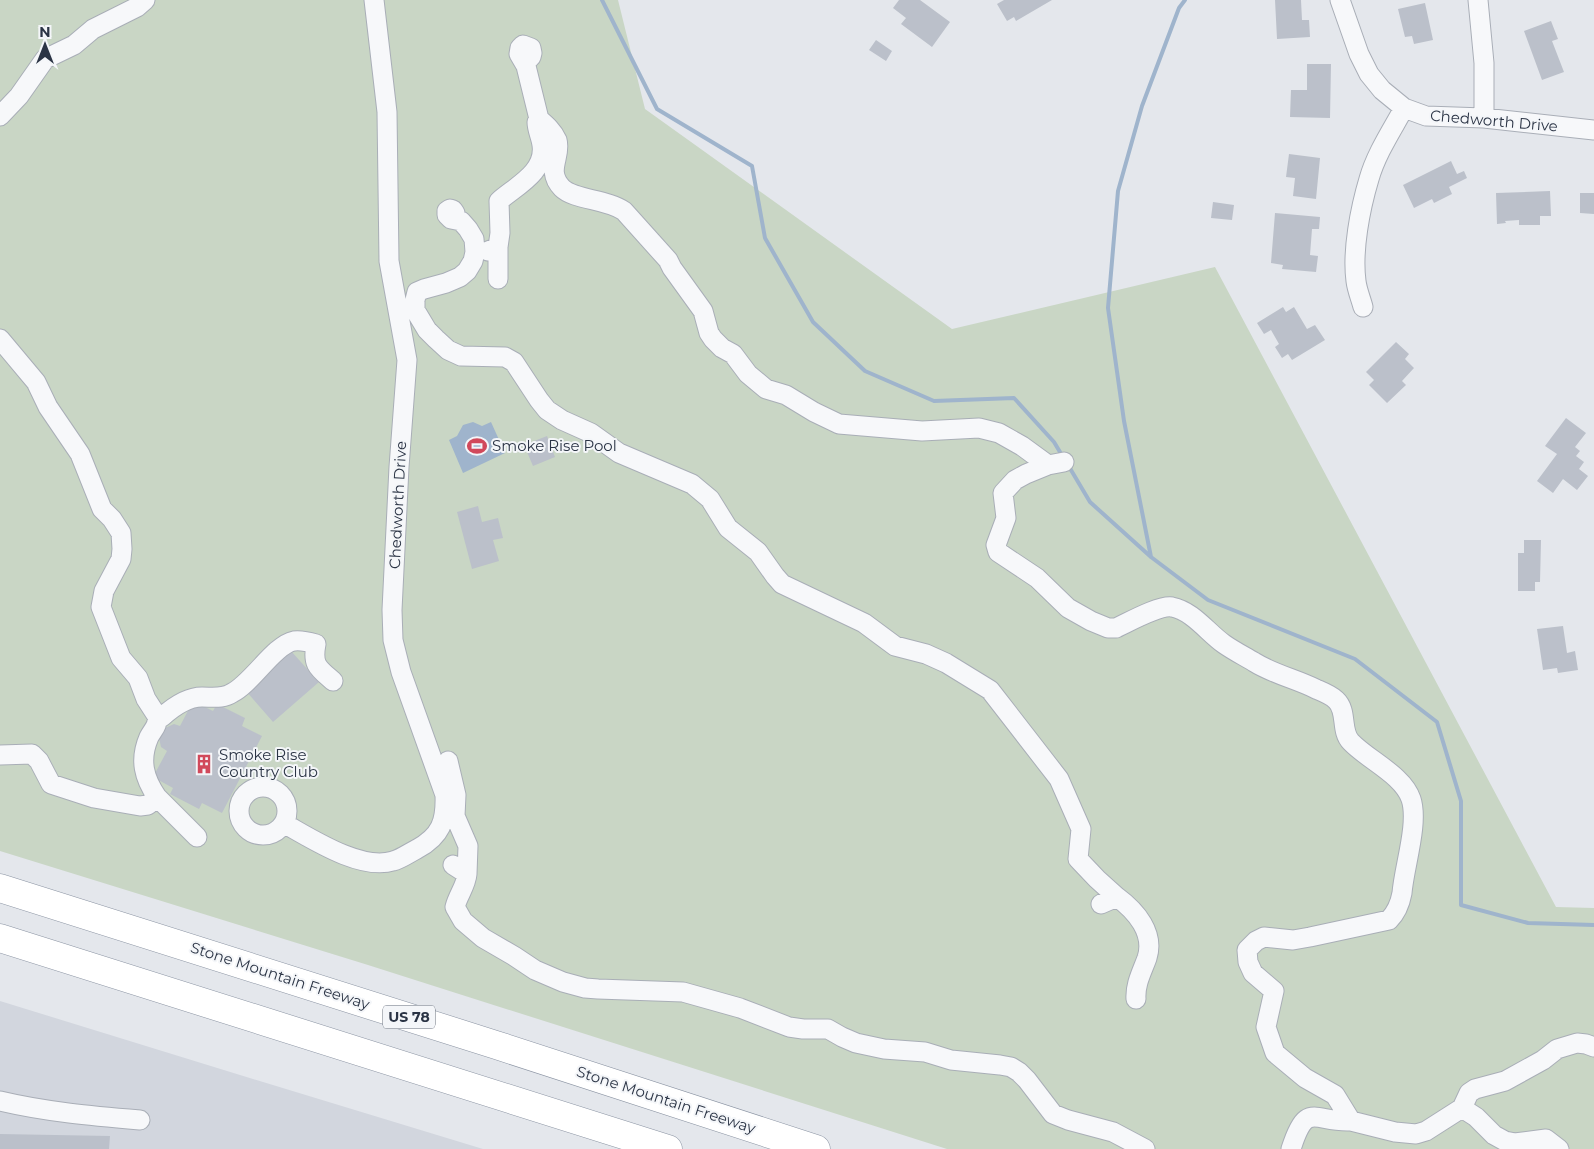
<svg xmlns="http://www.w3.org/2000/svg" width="1594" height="1149" font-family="Montserrat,sans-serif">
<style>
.built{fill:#d2d6de}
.green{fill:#c9d6c5}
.water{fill:#9fb4cc}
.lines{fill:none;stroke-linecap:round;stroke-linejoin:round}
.stream{stroke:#9fb4cc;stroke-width:4}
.building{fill:#bbc0ca}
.minor-casing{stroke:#a9aeb7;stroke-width:21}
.highway-casing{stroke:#8b94a3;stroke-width:29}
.minor{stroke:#f7f8fa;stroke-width:19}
.highway{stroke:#fff;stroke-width:28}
.labels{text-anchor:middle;stroke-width:4;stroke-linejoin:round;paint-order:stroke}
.shield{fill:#f4f6f9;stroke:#676e7b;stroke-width:1}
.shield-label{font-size:14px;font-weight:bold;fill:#2b3445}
.street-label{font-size:15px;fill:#2b3445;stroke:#f4f6f9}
.poi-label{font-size:15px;fill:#2b3445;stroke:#f4f6f9;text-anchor:start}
</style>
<rect width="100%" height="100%" fill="#e4e7ec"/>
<path class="built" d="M0,1001l253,78 230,70h-483z"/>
<path class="green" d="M0,0h618l27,109 307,220 263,-62 341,640 38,1v241h-647l-579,-184 -368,-114z"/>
<path class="water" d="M473,422l9,4 9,-4 14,31 -42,20 -14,-33 8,-4 6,-11z"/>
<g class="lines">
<path class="stream" d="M602,0l55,109 95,57 13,72 48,84 52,49 69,30 80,-3 40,44 9,15
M1068,465l22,37 61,55 57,43 147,59 82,63 24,79v104l67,18 66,2
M1151,557l-27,-136 -16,-113 10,-117 24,-85 37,-98 6,-8"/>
</g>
<path class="building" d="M899,0h21l30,22 -18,25 -31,-23 5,-6 -13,-10z
M1004,0h48l-36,21 -2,-4 -7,4 -10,-17z
M1275,0h26l1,20h7l1,17 -33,2z
M1425,3l8,37 -19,4 -2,-8 -7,1 -7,-28z
M1551,21l7,18 -6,2 12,31 -22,8 -18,-49z
M876,40l16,11 -6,10 -17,-11z
M1307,64h24l-1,54 -40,-1 1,-27h16z
M1289,154l31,4 -4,41 -23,-3 2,-18 -9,-1z
M1451,161l6,13 7,-3 3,7 -18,9 3,7 -18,9 -2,-4 -18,9 -11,-23z
M1550,191l1,25h-11v9h-21v-5l-14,1 1,2 -9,1 -1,-31z
M1580,193h14v21l-14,-1z
M1213,202l21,3 -2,15 -21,-2z
M1275,213l45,4 -1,12h-7l-2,26 8,1 -2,16 -34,-3 1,-4 -12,-2z
M1283,307l3,5 8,-5 13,22 8,-4 10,15 -33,20 -4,-6 -6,4 -7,-11 4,-3 -8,-14 -7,4 -7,-11z
M1396,342l13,12 -4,5 9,9 -12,13 4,4 -19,18 -18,-18 5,-5 -8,-8z
M1566,418l20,15 -11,14 5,4 -4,5 8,6 -5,7 9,7 -11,14 -14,-11 -10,14 -16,-12 20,-27 -12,-8z
M547,436l8,21 -22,9 -9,-21z
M478,506l4,16 16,-4 5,20 -10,2 6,21 -27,8 -15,-57z
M1524,540h17l-1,42h-5v9h-17v-38h6z
M1563,626l4,27 8,-2 3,19 -20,3 -1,-5 -14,2 -6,-41z
M291,651l28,31 -46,40 -27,-31z
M193,701l20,10 4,-7 28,14 -3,8 20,10 -40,77 -20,-10 -3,6 -29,-15 3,-6 -20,-11 14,-26 -6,-4 -2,-9 6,-10 9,-4 6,2z
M0,1134l110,2 -1,13h-109z"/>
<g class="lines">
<defs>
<path id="minor" d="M1340,0l19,54 10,20 13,16 22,18 22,8 58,2 110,12
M1478,0l6,63v55
M0,116l19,-20 26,-37 29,-14 19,-16 44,-22 8,-7
M539,119c7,6 14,12 18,21 5,17 -12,30 5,48 12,12 45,11 62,23l44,49 4,8 31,43 6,22 4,6 9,9 11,6 15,20 18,15 20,6 28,17 25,12 83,7 57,-3 20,5 23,13 26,19
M452,213l-3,-1v3l5,1 1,-3 -2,-3 -3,-1 -3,2v4l4,4 10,2 7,8 6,10 1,13 -2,9 -6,10 -7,6 -14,6 -22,6 -7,3 -2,8v10l12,20 9,9 12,11 13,6 44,1 9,5 25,38 8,10 15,10 29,13 28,20 73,31 18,15 18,29 30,24 17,24 7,8 82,39 31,23 31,8 20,9 44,27 69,89 22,50 -3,30 19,20 20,18
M498,247l2,-14 -1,-32c17,-15 47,-29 43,-56 -1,-8 -5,-15 -5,-23l2,-3 -13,-53 -7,-12 1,-6 3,-3 8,3 1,5 -1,4 -3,2 -4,-1 -2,-5 2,-4h5l1,5 -3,2 -1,-3
M488,251l10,-4v32
M1363,307c-2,-8 -6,-17 -7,-26 -4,-30 4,-72 13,-102 7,-25 23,-49 35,-71
M0,339l36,43 12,25 32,47 22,55 10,10 9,14 1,16 -1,10 -17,32 -3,16 20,51 17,20 8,21 11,17
M1064,462l-16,3 -22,9 -11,6 -12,13 3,25 -10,27 2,7 39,26 31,30 23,13 17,7h8c13,-6 43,-23 56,-21 21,4 36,26 52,37 10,7 20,12 30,18 19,12 42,17 62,27 7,3 15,6 20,11 12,11 4,31 15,42 17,18 52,33 60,57 8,24 -7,68 -9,94 -2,11 -5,19 -13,27l-79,17 -17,3 -29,-3 -8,4 -9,9 1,12 5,11 21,18 -8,36 9,26 30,25 30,17 16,26 44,11 21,2 10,-3 36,-23 7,-15 6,-4 30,-8 38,-21 14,-11 20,-6 9,1 8,3
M0,755l32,-1 7,7 12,23 43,14 46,8 8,-1 9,-8 40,40
M448,761l8,34 -1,21 13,30 -1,28
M239 811a24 24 0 1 1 48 0a24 24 0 1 1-48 0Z
M157,797c-13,-19 -18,-37 -8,-60 5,-9 9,-11 8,-21l5,1c11,-10 25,-20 40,-20 11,0 21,2 30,-4 20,-10 42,-48 62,-52 7,-1 15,1 22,3 -4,21 2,24 17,37
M285,824c27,15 76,47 108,37 8,-2 16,-8 24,-12 24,-13 29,-28 28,-54l-44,-123 -8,-32 -1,-30 7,-143 8,-107 -18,-99 -2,-149 -13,-112
M453,865l14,9c-1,12 -9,21 -12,33l8,14 20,17 31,18 21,14 28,12 22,6 13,1 85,3 57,16 49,19 14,2h25l14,8 14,6 28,6 41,3 26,8 49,5 11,2 8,5 8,8 26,34 15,6 45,12 32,17
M1101,904l16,-7c19,14 38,36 30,61 -5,14 -12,26 -11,41
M0,1101c46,11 93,15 140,19
M1462,1108l14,9 18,18 11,6 10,2 31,-4 13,10
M1291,1149c16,-50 23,-26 60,-28"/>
<path id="highway" d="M0,888l496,157 320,104
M0,938l668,211"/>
</defs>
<use href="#minor" class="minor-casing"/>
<use href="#highway" class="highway-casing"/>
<use href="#minor" class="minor"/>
<use href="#highway" class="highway"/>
</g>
<defs>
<symbol id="stadium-bare" viewBox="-9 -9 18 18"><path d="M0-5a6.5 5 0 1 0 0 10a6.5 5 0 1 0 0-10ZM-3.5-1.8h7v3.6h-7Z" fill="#d1495b" stroke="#f4f6f9" stroke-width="2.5" paint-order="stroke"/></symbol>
<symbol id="building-bare" viewBox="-9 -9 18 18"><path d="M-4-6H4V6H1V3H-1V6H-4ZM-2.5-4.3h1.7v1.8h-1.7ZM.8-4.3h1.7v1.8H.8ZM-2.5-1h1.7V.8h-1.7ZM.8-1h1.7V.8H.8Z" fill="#d1495b" stroke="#f4f6f9" stroke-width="2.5" paint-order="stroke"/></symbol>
</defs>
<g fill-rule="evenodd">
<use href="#stadium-bare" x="463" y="432" width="28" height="28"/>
<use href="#building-bare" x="190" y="750" width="28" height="28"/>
</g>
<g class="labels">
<rect class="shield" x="383" y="1005.5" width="52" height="23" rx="4"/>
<g class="shield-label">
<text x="409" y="1022">US 78</text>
</g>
<g class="street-label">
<text transform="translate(1494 121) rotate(5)" y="5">Chedworth Drive</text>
<text transform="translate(398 505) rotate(-87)" y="5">Chedworth Drive</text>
<text transform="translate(280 976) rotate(18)" y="5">Stone Mountain Freeway</text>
<text transform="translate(666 1100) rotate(18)" y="5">Stone Mountain Freeway</text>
</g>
<g class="poi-label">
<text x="492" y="451">Smoke Rise Pool</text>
<text x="219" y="760">Smoke Rise<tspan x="219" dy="17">Country Club</tspan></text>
</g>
</g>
<g transform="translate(45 45)" stroke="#f4f6f9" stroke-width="4" paint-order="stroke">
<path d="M0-4L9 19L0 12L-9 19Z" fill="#2b3445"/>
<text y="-8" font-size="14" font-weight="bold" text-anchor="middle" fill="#2b3445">N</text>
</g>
</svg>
